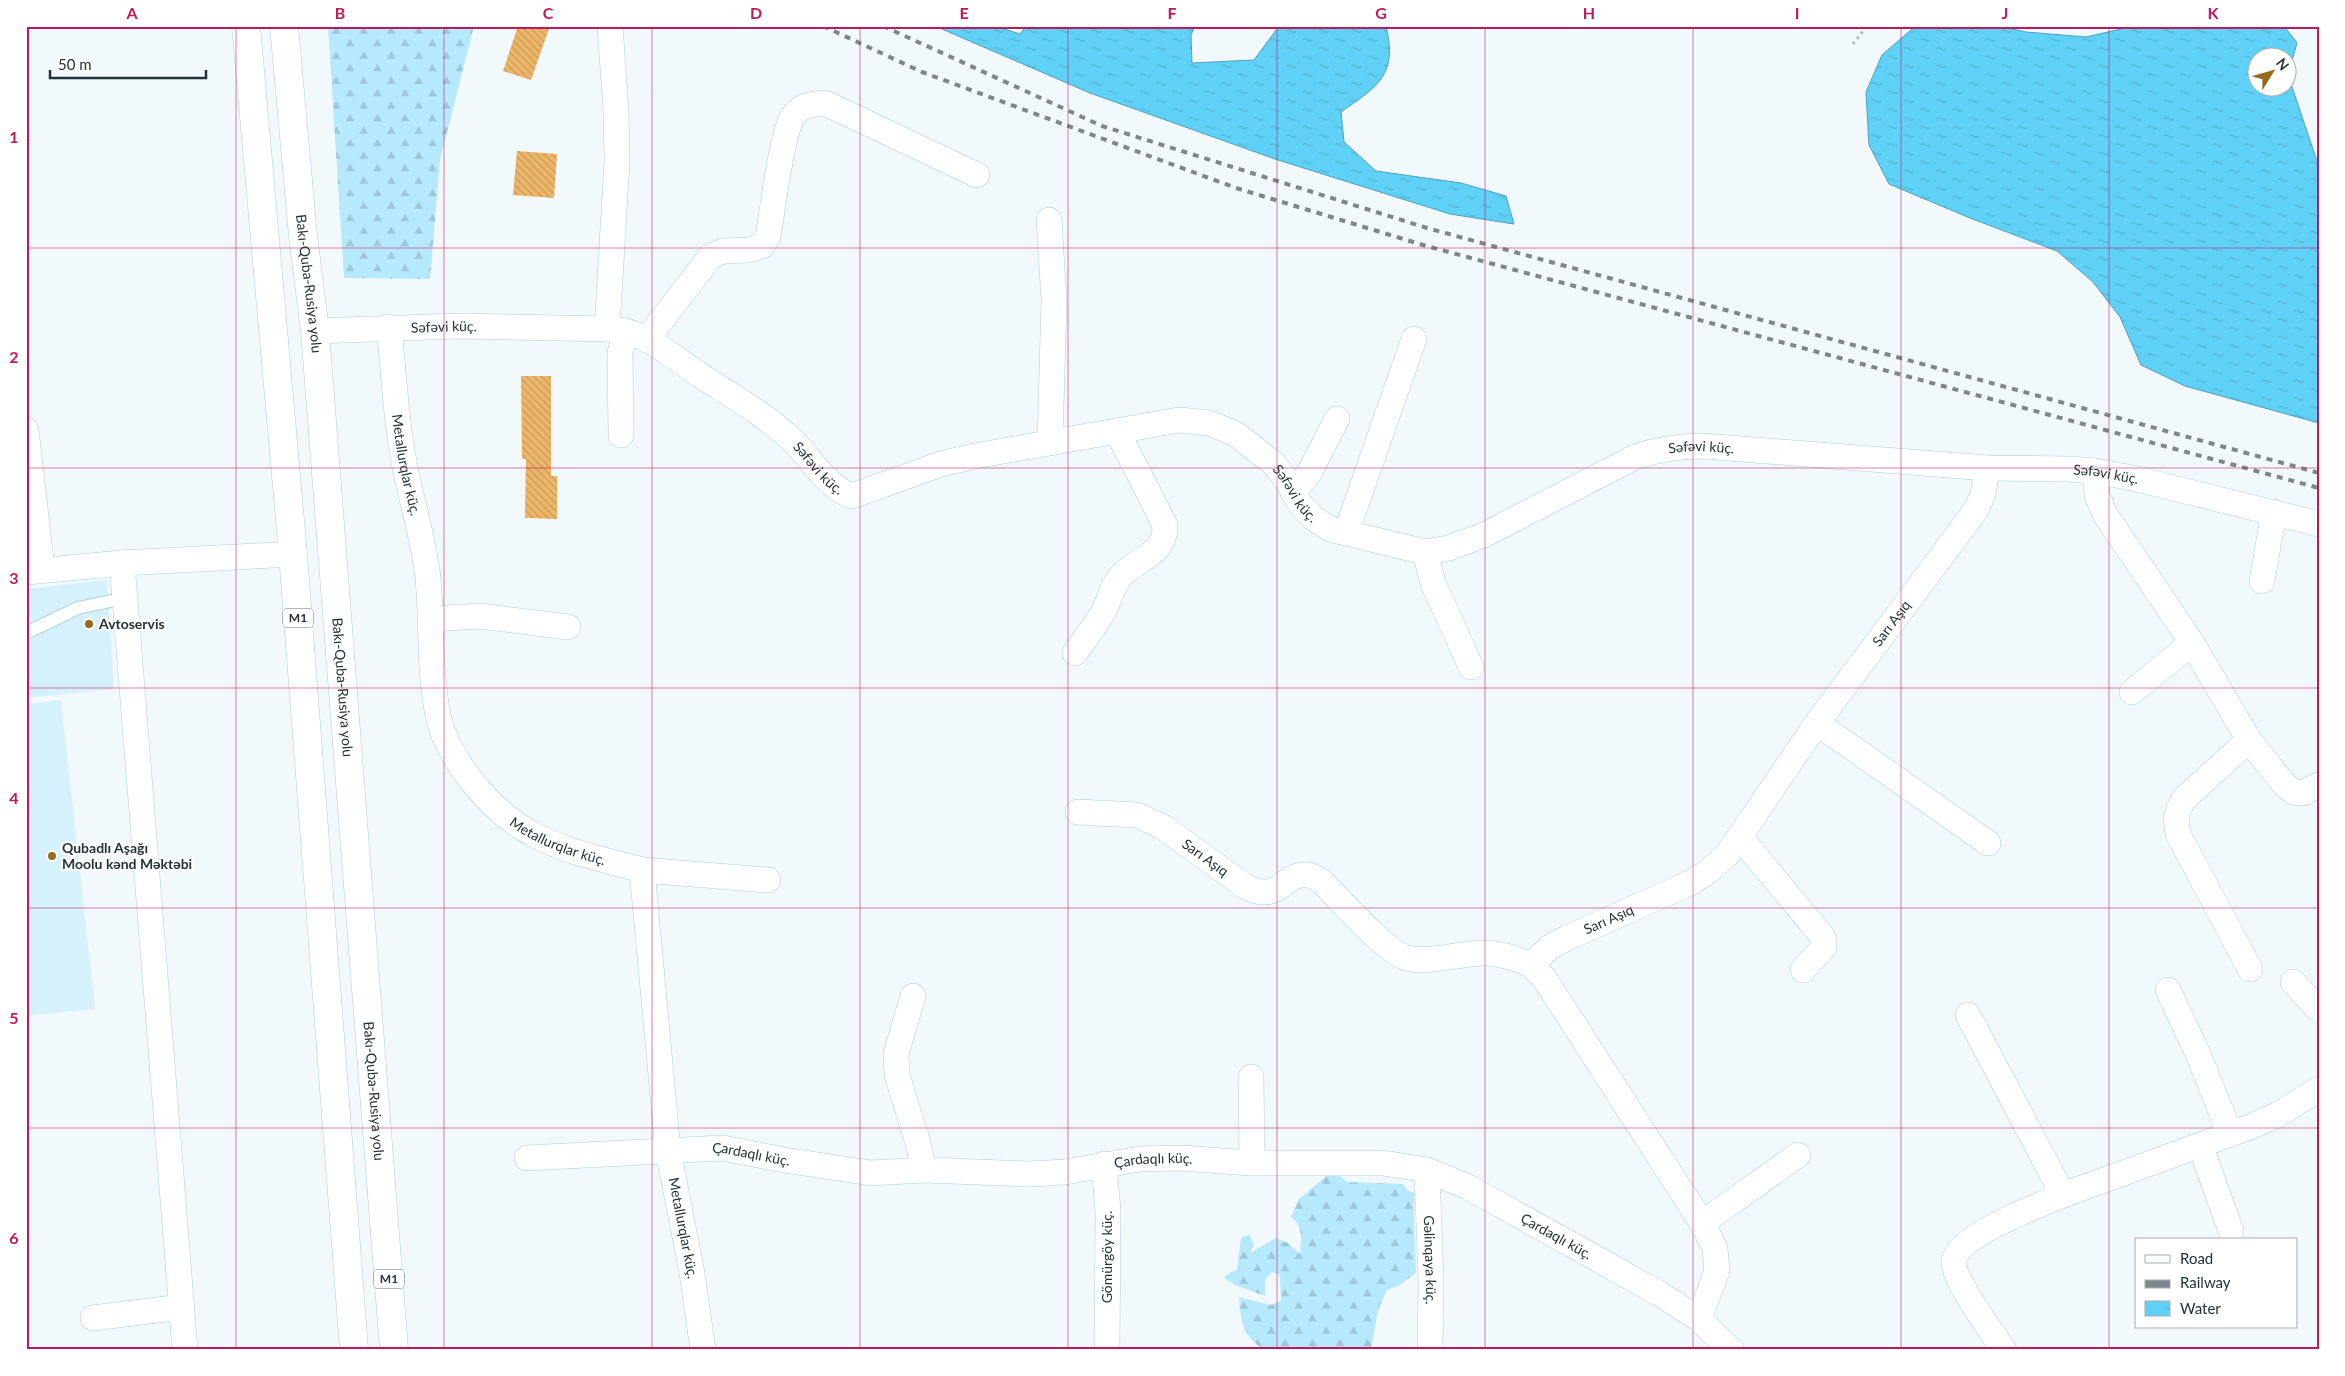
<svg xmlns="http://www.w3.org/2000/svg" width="2345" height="1376" font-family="Lato,sans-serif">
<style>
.built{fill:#d5f1fb}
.forest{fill:url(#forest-firs)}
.water{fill:url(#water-ripples);stroke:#4ea1bd;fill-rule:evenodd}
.building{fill:url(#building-back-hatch)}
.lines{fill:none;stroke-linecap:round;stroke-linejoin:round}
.service-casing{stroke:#abcfdd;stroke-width:14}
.minor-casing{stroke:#abcfdd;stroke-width:26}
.trunk-casing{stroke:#abcfdd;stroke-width:29}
.path{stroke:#aeb7bb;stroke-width:3;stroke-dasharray:2.5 4;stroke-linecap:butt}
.service{stroke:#fff;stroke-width:12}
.minor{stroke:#fff;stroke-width:25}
.trunk{stroke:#fff;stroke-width:28}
.rail{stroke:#7c878b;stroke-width:4;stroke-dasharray:6 6;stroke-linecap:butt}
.grid{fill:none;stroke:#c2185b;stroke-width:1;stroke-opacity:0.55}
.poi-dot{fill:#99691a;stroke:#fff;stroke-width:2}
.labels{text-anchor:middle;stroke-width:4.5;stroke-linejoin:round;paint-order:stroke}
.shield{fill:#fff;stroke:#667073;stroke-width:1}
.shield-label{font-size:12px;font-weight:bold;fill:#243237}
.street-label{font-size:14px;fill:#243237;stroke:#fff}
.poi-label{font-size:14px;font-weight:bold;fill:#243237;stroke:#fff;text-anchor:start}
.neatline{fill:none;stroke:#c2185b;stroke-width:2}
.grid-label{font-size:16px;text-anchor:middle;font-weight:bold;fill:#c2185b}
</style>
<defs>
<pattern id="forest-firs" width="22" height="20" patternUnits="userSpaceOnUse" patternTransform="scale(1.25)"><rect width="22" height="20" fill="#b7e9fc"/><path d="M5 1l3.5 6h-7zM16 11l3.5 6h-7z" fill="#9dc8d9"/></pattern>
<pattern id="water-ripples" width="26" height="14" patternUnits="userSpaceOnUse" patternTransform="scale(1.25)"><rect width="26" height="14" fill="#60d1f6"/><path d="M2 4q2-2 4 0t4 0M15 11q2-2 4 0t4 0" fill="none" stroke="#53b4d4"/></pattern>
<pattern id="building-back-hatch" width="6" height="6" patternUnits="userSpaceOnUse" patternTransform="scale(1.25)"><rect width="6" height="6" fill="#ecb568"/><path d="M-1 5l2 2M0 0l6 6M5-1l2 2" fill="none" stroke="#ca9c5b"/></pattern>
</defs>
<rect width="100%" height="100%" fill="#f2f9fc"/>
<path class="built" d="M107,580l7,109 -88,9v-109z
M61,700l34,309 -69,7v-312z"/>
<path class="forest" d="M328,26h146l-34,134 -10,119 -86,-1z
M1333,1170l14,12 56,2 5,7 7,2c-3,7 1,66 1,80l-18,13 -11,4 -9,20 -7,40h-106c-21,-12 -25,-29 -26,-53l31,8 11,-4 -1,-26 -8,-3 -7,8v16l-30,-11 -11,-7 5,-5 8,-3 4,-32 8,-4 5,11 -4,8 26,-15 12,5 12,11c1,-15 4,-27 -9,-37l8,-18z"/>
<path class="water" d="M935,26h60l25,8 6,-8h169l-4,9 1,28 62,-3 25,-34h107c12,49 -8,60 -45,86l3,30 32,29 85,12 45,13 8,28 -64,-10 -175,-55 -185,-66z
M1927,26h72l27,6 60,5 48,-11h150l13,17 -9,32 31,92v256l-134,-37 -44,-21 -21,-48 -27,-35 -36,-31 -87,-33 -81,-34 -20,-39 -3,-53 16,-37 30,-26zM2258,58h30v30h-30z"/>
<path class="building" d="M518,26h32l-19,54 -28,-9z
M517,151l40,3 -3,44 -41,-3z
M521,376h30v100h6v43l-32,-1 1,-59h-4z"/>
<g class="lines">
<defs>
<path id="service" d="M26,633l52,-25 47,-10"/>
<g id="minor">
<path d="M1049,220l5,80 -4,142"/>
<path id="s1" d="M389,327c4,39 6,78 12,117 6,45 22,88 27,134 4,43 1,89 9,132 7,46 54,102 94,123 34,19 74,27 111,37l26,280 24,123 11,77"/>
<path d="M607,329l10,-167 -1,-51 -6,-85"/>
<path id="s2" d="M315,331l145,-5 147,3c6,1 13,1 19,2 27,8 52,29 75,45 31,20 64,38 91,64 20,19 33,46 60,56l89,-32 34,-8 204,-36 30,3 27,11 38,30 12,15 14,25 13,14 17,11 95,23 24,-4 35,-13 151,-78c23,-8 43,-11 68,-11l284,22 81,1 27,2 42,8 182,45"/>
<path d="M646,340l65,-84 12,-5 27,-1 12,-4 6,-10c5,-25 13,-104 26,-121 7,-10 19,-11 31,-12l152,72"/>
<path d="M26,430l16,139"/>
<path d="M621,435l-1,-82 6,-22"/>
<path d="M2095,471l2,24 8,19 87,129 57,97 34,43 10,9 10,1 15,-8"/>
<path d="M1293,492l15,-17 29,-56"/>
<path d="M1346,533l68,-194"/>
<path d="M1425,552l8,31 38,84"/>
<path d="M122,563l63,787"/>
<path d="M26,572l96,-9 171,-9"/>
<path d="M2262,581l12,-69"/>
<path d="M430,619l50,-3 88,11"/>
<path d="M1075,653c10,-14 20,-27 29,-42 6,-12 8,-27 19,-37 17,-17 43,-20 42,-49l-48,-94"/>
<path d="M2132,692l60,-49"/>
<path d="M1817,723l171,120"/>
<path d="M2249,740l-65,59c-8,13 -9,20 -6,35l72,135"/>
<path id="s3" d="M1078,812l59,3 26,12 83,60c34,17 37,-15 62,-12 4,0 11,5 14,7 20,19 59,65 82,75 21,8 60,-5 83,-4 17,1 29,5 44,12l19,-18 17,-9 121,-54 17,-10 22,-19 90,-132 159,-213 7,-16 4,-26"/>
<path d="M1740,837l83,100 1,10 -21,23"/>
<path d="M642,870l126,10"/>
<path d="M1531,965l13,13 158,245 13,25 2,23 -18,48"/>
<path d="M2293,982l26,28"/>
<path d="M2168,990l30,64 32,80"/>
<path d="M913,996l-17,58 1,21 21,68 6,27"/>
<path d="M1968,1015l95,180 187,-68 27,-12 42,-26"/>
<path d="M1251,1077l1,86"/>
<path d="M2200,1145l31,86"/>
<path id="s4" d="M527,1158l196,-10 61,12 87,13 53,-3 105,4 36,-2 74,-13 41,-1 72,5h131l44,7 41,17 192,107 39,25 32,31"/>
<path d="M1104,1164l4,47 -1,139"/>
<path id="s5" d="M1427,1170l4,112 -1,68"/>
<path d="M1702,1223l96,-68"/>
<path d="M93,1318l89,-11"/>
<path d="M2004,1350c-11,-17 -52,-71 -50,-89 4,-26 86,-56 109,-66"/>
</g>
<g id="trunk">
<path d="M246,26l47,528 61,796"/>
<path id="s6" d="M284,26l19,210 12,95 79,1019"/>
</g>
</defs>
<use href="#service" class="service-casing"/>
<use href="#minor" class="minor-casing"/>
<use href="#trunk" class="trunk-casing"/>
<path class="path" d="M1853,44l14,-18"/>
<use href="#service" class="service"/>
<use href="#minor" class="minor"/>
<use href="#trunk" class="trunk"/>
<path class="rail" d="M823,26l99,46 314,116 187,57 896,243
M883,26l219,100 325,102 892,245"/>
</g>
<path class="grid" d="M236,26v1324M444,26v1324M652,26v1324M860,26v1324M1068,26v1324M1277,26v1324M1485,26v1324M1693,26v1324M1901,26v1324M2109,26v1324M26,248h2293M26,468h2293M26,688h2293M26,908h2293M26,1128h2293"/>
<g class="poi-dot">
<circle cx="89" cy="624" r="5"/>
<circle cx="52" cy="856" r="5"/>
</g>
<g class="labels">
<g class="shield">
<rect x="283" y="608.5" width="30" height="19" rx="4"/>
<rect x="374" y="1269.5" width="30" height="19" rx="4"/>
</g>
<g class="shield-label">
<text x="298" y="622">M1</text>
<text x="389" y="1283">M1</text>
</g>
<g class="street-label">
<text dy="5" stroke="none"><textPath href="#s6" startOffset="259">Bakı-Quba-Rusiya yolu</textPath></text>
<text dy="5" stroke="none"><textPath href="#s2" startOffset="129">Səfəvi küç.</textPath></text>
<text dy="5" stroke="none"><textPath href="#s2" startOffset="1522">Səfəvi küç.</textPath></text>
<text dy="5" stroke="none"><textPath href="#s1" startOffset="139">Metallurqlar küç.</textPath></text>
<text dy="5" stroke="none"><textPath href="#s2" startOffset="549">Səfəvi küç.</textPath></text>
<text dy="5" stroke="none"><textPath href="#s2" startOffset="1928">Səfəvi küç.</textPath></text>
<text dy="5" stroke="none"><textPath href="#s2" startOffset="1074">Səfəvi küç.</textPath></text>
<text dy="5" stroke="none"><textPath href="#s3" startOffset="1025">Sarı Aşıq</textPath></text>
<text dy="5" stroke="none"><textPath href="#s6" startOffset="664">Bakı-Quba-Rusiya yolu</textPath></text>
<text dy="5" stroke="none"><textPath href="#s1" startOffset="574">Metallurqlar küç.</textPath></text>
<text dy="5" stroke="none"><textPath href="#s3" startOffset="140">Sarı Aşıq</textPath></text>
<text dy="5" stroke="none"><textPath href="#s3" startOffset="605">Sarı Aşıq</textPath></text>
<text dy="5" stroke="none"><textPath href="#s6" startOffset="1069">Bakı-Quba-Rusiya yolu</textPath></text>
<text dy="5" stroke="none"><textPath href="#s4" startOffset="225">Çardaqlı küç.</textPath></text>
<text dy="5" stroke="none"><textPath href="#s4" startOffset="630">Çardaqlı küç.</textPath></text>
<text dy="5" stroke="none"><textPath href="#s1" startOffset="1024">Metallurqlar küç.</textPath></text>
<text dy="5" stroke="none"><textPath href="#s4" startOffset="1050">Çardaqlı küç.</textPath></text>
<text transform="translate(1107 1257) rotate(-90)" y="5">Gömürgöy küç.</text>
<text dy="5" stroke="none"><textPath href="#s5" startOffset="90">Gəlinqaya küç.</textPath></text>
</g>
<g class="poi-label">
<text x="99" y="629">Avtoservis</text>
<text x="62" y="853">Qubadlı Aşağı<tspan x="62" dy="16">Moolu kənd Məktəbi</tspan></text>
</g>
</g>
<rect width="2345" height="1376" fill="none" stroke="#ffffff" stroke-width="55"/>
<rect x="2135" y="1238" width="162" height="90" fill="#ffffff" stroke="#a7adaf"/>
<rect x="2145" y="1255" width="25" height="8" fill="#ffffff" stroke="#a7adaf"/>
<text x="2180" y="1264" font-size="15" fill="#243237">Road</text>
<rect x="2145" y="1280" width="25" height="8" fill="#7c878b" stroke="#a7adaf"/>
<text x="2180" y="1288" font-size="15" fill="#243237">Railway</text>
<rect x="2145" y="1301" width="25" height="15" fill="url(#water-ripples)" stroke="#a7adaf"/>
<text x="2180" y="1314" font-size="15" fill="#243237">Water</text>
<g transform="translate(2272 72) rotate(53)"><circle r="24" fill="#ffffff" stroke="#a7adaf"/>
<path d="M0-4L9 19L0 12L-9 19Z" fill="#99691a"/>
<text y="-8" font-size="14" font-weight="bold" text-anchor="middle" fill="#243237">N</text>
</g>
<path d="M50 70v8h156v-8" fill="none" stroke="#243237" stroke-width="2.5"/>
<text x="58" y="70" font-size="15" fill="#243237" stroke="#ffffff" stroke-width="4" paint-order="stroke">50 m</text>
<rect x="28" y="28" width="2290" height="1320" class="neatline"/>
<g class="grid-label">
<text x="132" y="19">A</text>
<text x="340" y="19">B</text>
<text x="548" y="19">C</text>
<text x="756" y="19">D</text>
<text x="964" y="19">E</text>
<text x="1172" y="19">F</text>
<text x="1381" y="19">G</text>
<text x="1589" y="19">H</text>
<text x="1797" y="19">I</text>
<text x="2005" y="19">J</text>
<text x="2213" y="19">K</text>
<text x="14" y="143">1</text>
<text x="14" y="363">2</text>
<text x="14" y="584">3</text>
<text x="14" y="804">4</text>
<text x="14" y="1024">5</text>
<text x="14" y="1244">6</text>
</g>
</svg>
